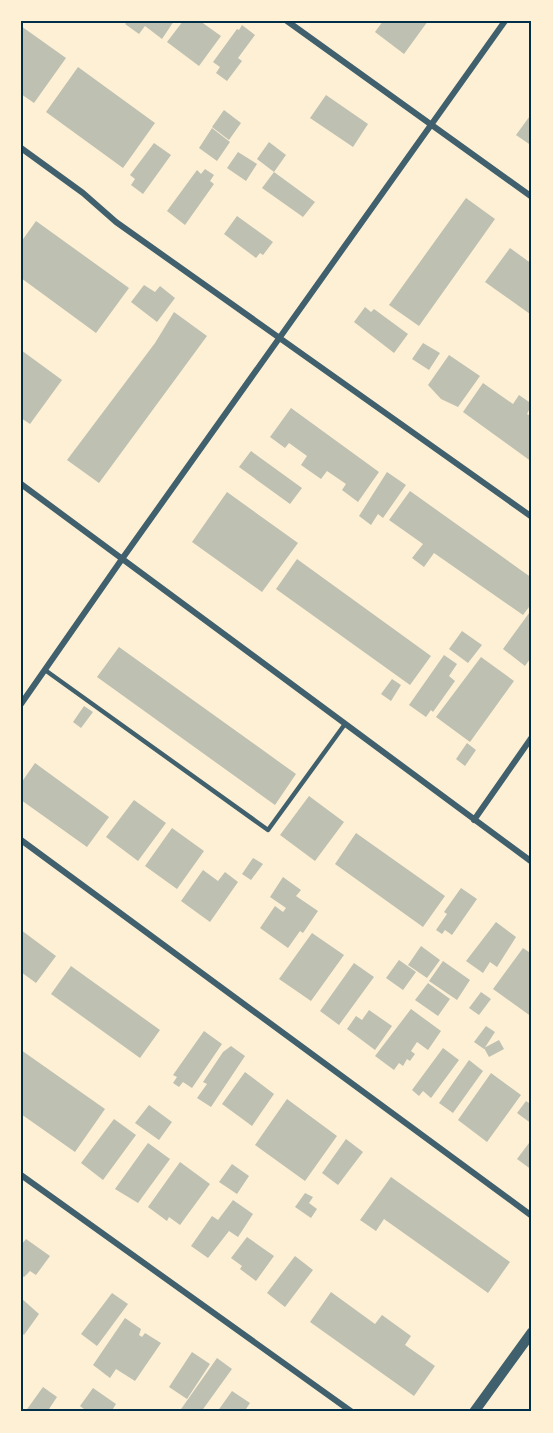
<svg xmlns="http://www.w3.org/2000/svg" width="553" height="1433" font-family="'Work Sans',sans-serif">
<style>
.building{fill:#bec0b2}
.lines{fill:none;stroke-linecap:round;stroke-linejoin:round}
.service{stroke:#3f606c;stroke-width:4.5}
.minor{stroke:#3f606c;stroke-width:6}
.tertiary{stroke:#3f606c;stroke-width:10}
.neatline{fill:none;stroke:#003049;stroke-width:2}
</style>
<rect width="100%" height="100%" fill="#fdf0d5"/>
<path class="building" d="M128,21h46l-12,18 -17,-13 -6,8 -14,-10z
M183,21h17l21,15 -22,30 -32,-24z
M383,21h45l-24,33 -29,-22z
M242,25l13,10 -17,23 4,3 -15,20 -11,-8 4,-6 -7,-5 24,-33 2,1z
M21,26l45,32 -32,45 -13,-9z
M78,67l77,56 -32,45 -77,-56z
M326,95l42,29 -15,23 -43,-29z
M224,110l17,13 -12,17 -17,-13z
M532,113v33l-16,-11z
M212,128l18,14 -13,19 -18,-13z
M269,142l17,13 -12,17 -17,-13z
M154,143l17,12 -28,39 -12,-9 4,-6 -5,-4z
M238,152l19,12 -11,17 -19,-13z
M205,169l9,6 -4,6 4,3 -29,41 -18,-14 30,-41 4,4z
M274,172l41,30 -12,15 -41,-29z
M466,198l29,21 -76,107 -30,-21z
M237,216l36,26 -10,13 -3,-2 -4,5 -32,-24z
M36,221l93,67 -33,45 -75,-55v-36z
M510,248l22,16v47l-2,3 -45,-32z
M144,285l11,7 5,-6 15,12 -18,24 -26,-20z
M365,307l6,5 3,-3 34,25 -14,19 -40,-31z
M174,312l33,24 -108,147 -32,-23 88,-117z
M423,343l17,10 -11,17 -17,-11z
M21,350l41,30 -32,44 -9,-6z
M449,355l31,21 -22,31 -17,-8 -13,-14z
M483,383l30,21 6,-9 13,9 -5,10 5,3v45l-69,-50z
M291,408l88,64 -21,30 -16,-12 4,-6 -19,-13 -6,8 -20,-14 6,-9 -18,-13 -4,5 -15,-11z
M251,451l51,37 -12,16 -51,-37z
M387,472l19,13 -23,33 -5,-4 -7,11 -12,-9z
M410,491l122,87v25l-9,12 -89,-62 -10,14 -12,-9 11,-14 -34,-24z
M227,492l71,51 -36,49 -70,-50z
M297,559l134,97 -21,29 -134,-96z
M532,609v47l-7,10 -22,-17z
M462,631l20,14 -14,18 -19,-14z
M119,647l177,127 -21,31 -178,-128z
M444,655l13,9 -8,12 6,5 -22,31 -2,-2 -5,7 -17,-12z
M481,657l33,24 -44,61 -34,-25z
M392,679l9,6 -10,16 -10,-7z
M84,706l9,6 -12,16 -8,-6z
M467,743l9,7 -11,16 -9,-7z
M35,763l74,54 -22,30 -66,-47v-17z
M309,796l35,26 -29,39 -35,-26z
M134,800l32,23 -28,38 -32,-24z
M172,828l32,23 -27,38 -32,-23z
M356,833l89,63 -22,31 -88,-63z
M253,858l10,6 -12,16 -9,-6z
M203,870l15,11 7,-9 13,10 -28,40 -29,-21z
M283,877l18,13 -5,6 22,15 -15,22 -3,-2 -12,17 -28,-20 15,-22 8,6 3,-4 -16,-11z
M461,888l16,11 -25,36 -7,-5 -3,4 -6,-4 11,-16 -3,-2z
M496,922l20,15 -19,30 -7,-5 -7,11 -17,-12z
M21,930l35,26 -20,27 -15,-11z
M312,933l32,22 -33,46 -32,-22z
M421,946l19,14 -13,18 -19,-13z
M523,948l9,6v63l-39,-28z
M399,960l17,12 -13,18 -17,-12z
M443,961l27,19 -13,20 -28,-19z
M354,963l20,14 -35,48 -19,-14z
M71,966l89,64 -20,28 -89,-64z
M428,983l22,16 -12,17 -23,-16z
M481,992l10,7 -12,16 -10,-7z
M411,1009l30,22 -13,19 -11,-8 -6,9 4,3 -5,7 -3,-2 -4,7 -4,-3 -5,7 -19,-14z
M369,1010l23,16 -17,24 -28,-21 9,-13 6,4z
M486,1026l9,6 -11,17 -10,-7z
M204,1031l18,13 -30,44 -9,-6 -4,5 -6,-4 4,-6 -4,-2z
M499,1040l5,9 -15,8 -5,-9z
M231,1046l14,10 -34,51 -14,-9 10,-14 -4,-2 20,-30z
M443,1048l16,12 -28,38 -8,-7 -4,5 -7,-6z
M21,1050l84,59 -30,43 -54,-38z
M469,1060l14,11 -30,42 -14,-10z
M245,1072l29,22 -22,32 -30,-22z
M491,1073l30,22 -34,47 -29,-22z
M287,1099l50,37 -32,45 -50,-36z
M526,1101l6,4v19l-15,-11z
M149,1105l23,17 -13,18 -24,-17z
M114,1119l22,16 -33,45 -22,-17z
M346,1139l17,13 -25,33 -16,-12z
M532,1139v31l-15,-11z
M148,1143l22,16 -32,44 -23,-14z
M180,1162l30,22 -30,41 -11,-8 -2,4 -19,-14z
M232,1164l17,12 -12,18 -18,-12z
M391,1177l119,85 -22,31 -104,-74 -8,12 -16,-11z
M305,1193l8,4 -4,6 8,6 -6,9 -16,-11z
M233,1200l20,14 -15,23 -9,-6 -21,27 -17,-12 21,-30 6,4z
M247,1237l27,19 -18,25 -16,-12 2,-3 -11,-8z
M26,1239l24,17 -14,19 -6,-4 -6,6 -3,-2v-30z
M295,1256l18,14 -28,37 -18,-14z
M331,1292l44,32 7,-9 29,21 -6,9 30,21 -21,30 -104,-74z
M112,1293l16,11 -31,42 -16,-12z
M21,1298l18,16 -15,21 -3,-3z
M125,1318l16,11 -2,6 3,2 3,-4 16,10 -26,38 -19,-12 -6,9 -17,-13z
M192,1352l18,12 -23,35 -18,-12z
M217,1358l15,11 -31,43h-22z
M43,1387l14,10 -10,15h-22z
M93,1388l23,16 -5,8h-23l-8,-6z
M232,1391l18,12 -6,9h-27z"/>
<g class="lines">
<path class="service" d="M45,670l223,160 77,-106"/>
<path class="minor" d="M287,21l245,176
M21,148l62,45 33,29 416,295
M21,484l511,378
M21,704l101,-145 383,-538
M474,820l58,-83
M21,840l511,376
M21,1175l331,237"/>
<path class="tertiary" d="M474,1412l58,-80"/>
</g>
<rect width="553" height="1433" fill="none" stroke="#fdf0d5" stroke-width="45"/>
<rect x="22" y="22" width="508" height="1388" class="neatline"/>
</svg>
